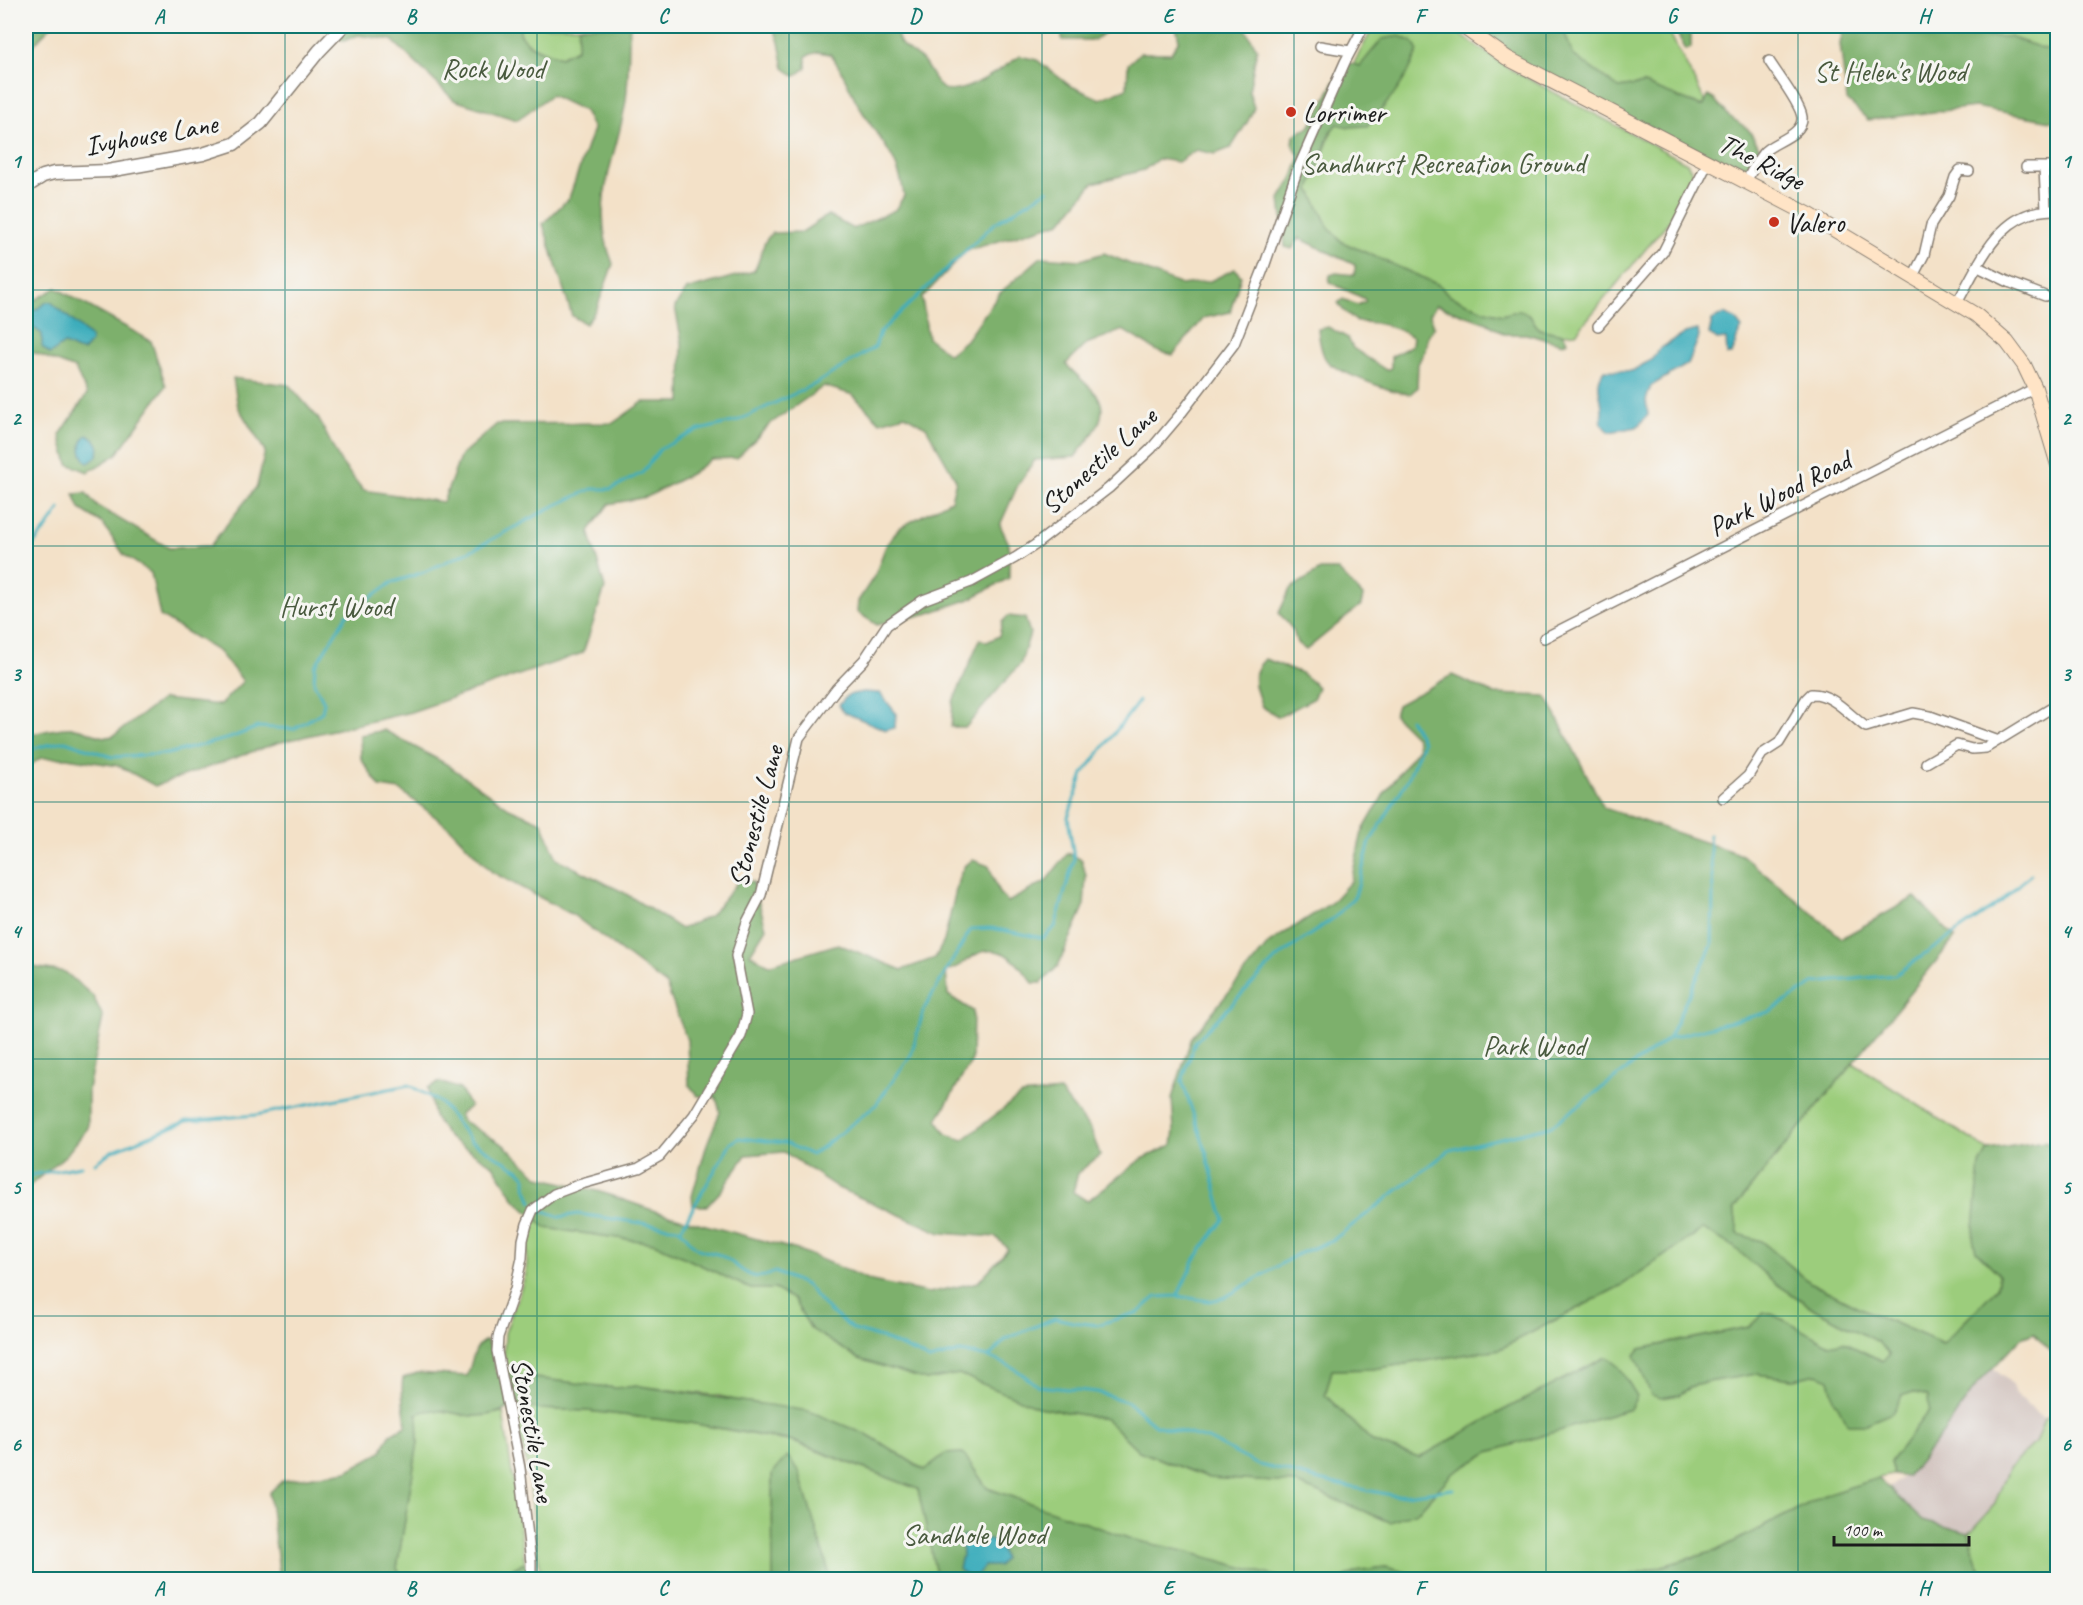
<svg xmlns="http://www.w3.org/2000/svg" width="2083" height="1605" font-family="Caveat,sans-serif">
<style>
.industrial{fill:#cfc0bb}
.green{fill:#9ccd7c;stroke:#5c744c;stroke-width:1.5}
.forest{fill:#7db06c;stroke:#4c6644;stroke-width:1.5}
.water{fill:#3eadbc;stroke:#2d646c;stroke-width:1.5}
.lines{fill:none;stroke-linecap:round;stroke-linejoin:round}
.stream{stroke:#3eadbc;stroke-width:3}
.minor-casing{stroke:#887e72;stroke-width:12}
.tertiary-casing{stroke:#887e72;stroke-width:15}
.secondary-casing{stroke:#887e72;stroke-width:16}
.minor{stroke:#fff;stroke-width:9}
.tertiary{stroke:#fff;stroke-width:12}
.secondary{stroke:#ffe4c6;stroke-width:14}
.grid{fill:none;stroke:#0f766e;stroke-width:1.5;stroke-opacity:0.55}
.poi-dot{fill:#c8321e;stroke:#f6f6f2;stroke-width:2}
.labels{text-anchor:middle;stroke-width:6;stroke-linejoin:round;paint-order:stroke}
.park-label{font-size:28px;fill:#495a3e;stroke:#f6f6f2}
.poi-label{font-size:28px;fill:#1c1c1c;stroke:#f6f6f2;text-anchor:start}
.street-label{font-size:28px;fill:#1c1c1c;stroke:#f6f6f2}
.neatline{fill:none;stroke:#0f766e;stroke-width:2}
.grid-label{font-size:20px;text-anchor:middle;font-weight:bold;fill:#0f766e}
</style>
<rect width="100%" height="100%" fill="#f6f6f2"/>
<filter id="ink" filterUnits="userSpaceOnUse"><feTurbulence type="fractalNoise" baseFrequency=".0167" numOctaves="2"/><feDisplacementMap in="SourceGraphic" scale="12" xChannelSelector="R" yChannelSelector="G"/><feConvolveMatrix kernelMatrix="1 2 1 2 8 2 1 2 1" color-interpolation-filters="sRGB"/></filter>
<filter id="wash" filterUnits="userSpaceOnUse"><feTurbulence type="fractalNoise" baseFrequency=".008" numOctaves="4" result="noise"/><feDisplacementMap in="SourceGraphic" scale="24" xChannelSelector="R" yChannelSelector="G"/><feGaussianBlur stdDeviation="1.35" result="paint"/><feColorMatrix in="noise" values="0 0 0 0 0 0 0 0 0 0 0 0 0 0 0 0 0 1.4 0 .05"/><feComposite in="paint" operator="in"/></filter>
<g filter="url(#wash)">
<rect width="100%" height="100%" fill="#f3e1c8"/>
<path class="industrial" d="M1993,1368l18,15 4,11 29,25 -9,24 -26,25 -15,37 -25,28 -45,-13 -35,-32 14,-11h4l35,-43 35,-49z"/>
<path class="green" d="M520,26h59l-2,23 -16,8c-14,-5 -45,-13 -41,-31z
M1374,26h74l62,43 177,94c2,3 6,9 6,13 1,15 -15,32 -23,44l-94,113 -14,1 -23,-5 -9,-13 -10,-6 -18,5 -16,-4 -37,-15 -10,-11 -97,-43 -14,-15 -18,-38 30,-80 14,-46z
M1562,26h104l39,75 -1,5 -24,-7 -36,-15 -25,4 -46,-33z
M1963,26h94v27l-48,-16 -45,-1z
M1853,1063l135,87 -8,15 -4,86 23,23 -2,14 -54,56 -83,-36 -49,-25 -50,-42 -23,-7 -4,-26z
M535,1218l11,10 108,15 97,46h24l18,10 18,30 115,51 33,-6 79,33 68,12 33,32 70,27 86,5 95,39 27,-10 35,-38 37,-22 140,-43 -131,4 -79,45 -46,-16 -48,-47 7,-25 41,-1 127,-20 122,-64 81,-56 31,18 41,36 41,27 62,32 13,13 -8,6 -40,-19 -14,4 -54,-31 -11,-2 -15,14 -109,22 39,46 17,-11 60,-10 38,5 23,-5 12,4 5,21 68,-3 11,-4 15,4 2,14 -40,52 3,13 -15,3 -55,18 -107,55 -100,28h-187l-43,-12 -25,3 -19,9 -57,1 -97,-28 -54,-12 -147,-52 -24,-35 -18,1 -21,16 -54,-34 -150,-40 -81,-10 -24,2 -108,-13 -3,-22 1,-20 21,-59 3,-42z
M519,1403l19,6 50,2 102,12 103,19 125,47 19,90h-106l-33,-110 -26,5 1,105h-232l-13,-109 -15,-63z
M427,1409l48,7 28,-4 22,151 -12,5 -6,12 -105,-1 -5,-11 21,-126 -1,-28z
M2057,1411v168h-70l-10,-16 -8,-30 25,-28 15,-37 26,-25 9,-24z"/>
<path class="forest" d="M26,26h25l-25,27z
M342,26h178c-4,19 27,26 41,31l16,-8 2,-23h51c-2,24 -1,50 -4,74 -9,60 -38,102 -13,164l-16,44 -11,16 -14,-8 -29,-92 26,-26 24,-69 -9,-18 -33,-16 -34,25 -63,-20 -62,-60 -34,-5 -14,6 -8,-4z
M773,26h132l-8,8c3,16 14,16 25,26 7,8 11,20 19,27 15,15 64,-21 79,-31l17,4 32,25 31,14 27,-11 1,-24 12,-11h31l8,-13 -3,-14h68l13,23 -8,42 5,17 -6,13 -17,27 -16,6 -19,-4 -18,12 -20,-3 -14,11 -51,13 -32,39 -95,29 -44,47 6,40 21,16 17,-14 34,-47 41,-36 40,3 23,-7 77,32 29,-4 25,-12 6,7 -11,36 -26,6 -31,37 -16,-4 -34,-21 -37,14 -20,20c7,9 28,25 33,34 11,21 -12,43 -24,59l-40,3 -17,25 -18,40 9,19v34l-39,21 -44,15 -49,11 -20,-13 1,-11 17,-26 10,-27 14,-20 52,-28 5,-20 -30,-53 -21,-12 -25,7 -27,-27 -29,-9 -54,38 -33,34 -26,1 -17,13 -47,25 -38,7 -20,27 16,57 -22,65 -172,59 -134,31 -122,43 -36,-20 -52,-8h-26l-15,10v-32c15,-4 32,-9 49,-8 12,1 25,12 38,8l50,-37 57,6 23,-24 -24,-29 -59,-36 -9,-43 -27,-18 -22,-32 -22,-14 -6,-15 12,-1 11,13 72,42 41,-2 47,-60 8,-35 -27,-44 -5,-29 56,7 29,33 22,43 23,29 80,12 18,-47 36,-31 116,-1 30,-21h38l1,-59 -7,-36 11,-17 68,-19c9,-15 5,-25 18,-38l30,-1 26,-17 25,14 42,-19 9,-14c-5,-40 -23,-53 -42,-85 -13,-20 -16,-37 -32,-57l-12,-2 -12,4v12l-11,8 -11,-8 -5,-26z
M1063,26h52l-21,14h-32z
M1467,26h95l11,29 46,33 25,-4 56,22h4l4,-10 7,4 14,16 19,13 12,19 -2,12 -11,9 -36,-11 -181,-90z
M1673,26h18v22l-5,2z
M1844,26h119l1,10 45,1 48,16v69l-82,-15 -107,13 -21,-20 -7,-56z
M1399,36l13,5 6,10c-13,33 -28,49 -51,75l-18,1 -12,-3 -7,8 -20,57 18,37 14,16 97,43 11,11 36,15 16,4 18,-5 10,6 9,13 24,5 4,7 -4,3 -37,-10h-22l-17,-11 -51,-18 -6,9 4,13 -6,9 -3,14 -7,14 -1,24 -7,6c-16,-1 -73,-22 -83,-33 -6,-7 -8,-23 -9,-32l10,-2 20,11 5,10 33,22 5,-2v-11l21,-12 1,-8c-19,-10 -35,-16 -56,-15l-14,-12 -5,-7 5,-4 14,6 8,-3v-3l-36,-17 1,-7 6,-2 19,2v-10l-56,-27 -7,11 -7,-2 -5,-48 13,-22 7,-20 -7,-12 1,-10 15,-8 7,-9 26,-53 8,-2 10,3 22,-27z
M56,288l95,53 15,45 -50,69 -28,17 -20,-8 -8,-29 27,-41 -12,-25 -43,-17 -6,-13v-34z
M1320,570h18l25,26 -2,9 -55,45 -9,-7 -4,-13 -14,-17 11,-24z
M1008,616l17,2 5,15 -9,30 -55,64h-15l2,-25 27,-63 7,3 12,-6 3,-14z
M1265,659l36,14 17,14 -5,12 -34,18 -17,-10c-7,-20 -14,-31 3,-48z
M1452,675l43,19 51,2 58,112 138,47 100,83 73,-41 40,41 -221,270 4,26 23,7 50,42 49,25 83,36 54,-56 2,-14 -23,-23 -3,-13 7,-73 8,-15 56,-9 13,5 1,172 -8,9 7,7v24l-23,-25 -13,5 -44,47 -35,49 -35,43 -14,-2 -3,-13 39,-52 -1,-14 -15,-4 -11,4 -10,17 -26,11h-18l-14,-25 -5,-20 -12,-5 -23,5 -38,-5 -60,10 -17,11 -18,3 -10,-3 -16,-40 5,-6 109,-22 15,-14 11,2 54,30 14,-3 39,19 8,-6 -12,-13 -62,-32 -41,-27 -41,-36 -31,-18 -81,56 -122,64 -127,20 -41,1 -7,25 48,47 46,16 79,-45 108,-56 13,10 18,29 -7,13 -141,43 -37,22 -35,38 -27,10 -95,-39 -86,-5 -70,-27 -33,-32 -68,-12 -79,-33 -33,6 -67,-21 -48,-30 -18,-30 -18,-10h-24l-97,-46 -108,-15 -30,-27 -23,-36 -44,-27 -15,-21 -6,-29 12,-6 20,7 10,17 -11,9 4,6 41,24 35,32 62,15 57,20 143,39 71,30 57,12 49,-11 30,-33 -12,-12 -55,-4 -103,-45 -54,-36 -38,3 -25,36 -14,15h-14l-1,-10 15,-52 13,-32 -4,-15 -18,-1 -9,-11 -2,-45 -21,-55 -93,-70 -81,-43 -41,-43 -51,-39 -20,-3 -19,-28 -1,-24 24,-5 62,34 63,44 33,14 15,37 66,33 58,37 29,-13 30,-37 13,3 13,46 -16,26 19,11 69,-21 64,26 33,-12 9,-17 15,-64 6,-12 8,-5 16,6 10,27 9,9 37,-20 23,-29 14,7 4,16 -2,31 -26,59 -17,17h-8c-14,-19 -31,-42 -58,-28 -11,6 -16,14 -29,16l2,24 25,16 -1,49 -35,60 9,14 17,6 58,-45 39,-4 31,39 9,25 -22,18 -5,19 14,9 53,-41 32,-15 2,-14 -2,-33 20,-61 77,-94 62,-40 20,-22 11,-49 22,-38 34,-46 -2,-11 -22,-22 3,-10z
M33,967l32,5 28,24 10,21 -15,72v39l-22,27 -40,34v-219z
M487,1340l5,11 4,22 119,15 24,-2 170,25 61,25 54,34 21,-16 18,-1 24,35 147,52 54,12 97,27 -131,1 -9,-4 -2,4 -206,-1 -19,-90 -125,-48 -103,-18 -102,-12 -50,-2 -19,-6c-14,8 -30,14 -46,13 -19,-1 -38,-11 -56,-2l1,28 -21,126 5,11h-122l-11,-86 13,-12 65,-10 34,-19 9,-18 16,-8c-1,-16 -6,-32 -3,-48l14,-5 50,3c5,-11 6,-33 20,-36z
M787,1456l11,13 33,110h-58l-1,-105z
M1878,1478l45,42 46,13 8,30 10,16h-371l100,-28 107,-55z
M525,1563l12,16 -30,1 6,-12z
M1386,1567l43,12h-87l19,-9z"/>
<path class="water" d="M47,302h4l40,35v5l-8,9c-7,0 -12,-5 -19,-7l-14,10 -8,-7v-13l-7,-5 -9,-2v-14l9,-3z
M1724,314l11,5 7,9 -5,10 -5,17h-5l-1,-16 -9,1 -8,-6 3,-14z
M1698,330l1,7 -11,27 -37,22 -5,14 2,15 -11,12 -27,5 -9,-8c0,-5 1,-11 1,-16 -1,-15 -8,-23 2,-38l28,1 19,-11 8,-11 26,-16z
M87,435c15,6 16,21 1,28 -8,-8 -10,-20 -1,-28z
M863,692l17,1 16,20 -1,15 -9,2 -43,-18 -4,-7 9,-10z
M964,1536l19,4h8l9,7 4,12 -6,7h-14l-6,8 -6,5 -8,-5 -5,-5 3,-14 -1,-15z"/>
<g class="lines">
<path class="stream" d="M26,553l20,-24 14,-20
M26,750l39,-9 47,16 55,-3 63,-16 28,-11 36,2 28,-17 2,-10 -10,-19 1,-17 32,-51 44,-32 33,-11 50,-23 78,-42 40,-18h19l31,-16 18,-24 36,-18 41,-10 78,-37 60,-37 5,-15 115,-109 53,-33
M1669,1037l43,-92 1,-55 -4,-55
M95,1163l17,-12 75,-30 69,-6 153,-30 32,18 30,38 48,29 7,8v9l6,15
M26,1176l55,-10
M544,1211l16,6 18,-3 99,14c9,4 12,15 20,20 6,4 16,4 23,7 22,11 28,31 55,17l31,13 22,25 26,20 27,8 36,15 12,7 31,-8 29,5 25,11 24,18 59,6 31,10 27,23 53,14 48,25 84,21 57,11 56,-7
M681,1229l49,-85 9,-6 46,5 27,12 63,-49 36,-51 13,-46 47,-80 20,-1 52,10 12,-11 19,-68 -6,-42 15,-43 56,-73
M1178,1295l17,-36 29,-40 -19,-71 -23,-67 13,-39 82,-84 58,-41 20,-21 15,-54 38,-63 15,-37 -13,-23
M989,1357l17,-18 49,-21 18,4 24,3 42,-13 17,-15 21,-1 32,5 15,-3 72,-43 37,-15 117,-90 101,-24 118,-88 100,-26 46,-29 80,-8 107,-74 29,-27"/>
</g>
</g>
<g filter="url(#ink)">
<g class="lines">
<defs>
<path id="minor" d="M1320,46l30,5
M2026,167h32
M2044,167l2,42
M1746,182c5,-10 10,-20 17,-29 8,-11 41,-17 39,-36 -1,-12 -26,-45 -33,-56
M1978,267l33,16 34,13
M1913,276l11,-21 7,-30 18,-29 6,-19 5,-7 9,1
M1957,303c24,-42 43,-96 101,-93
M1598,326l65,-74 45,-90
M1544,638l491,-250
M1926,763l31,-18 15,4 14,-1 72,-44
M1723,798l25,-22 14,-22 17,-11 27,-44 5,-5c22,-1 39,22 55,33l47,-14 17,3 66,24
M531,1580v-18l-11,-94 -23,-117 1,-14 17,-48 7,-31 1,-18 4,-16 6,-14 21,-16 24,-9 61,-17 21,-12 34,-41 47,-79 6,-22 -11,-58 11,-34 14,-27 38,-157 37,-49 28,-29 23,-35 36,-25 48,-18 44,-24 20,-13 74,-57 42,-39 28,-33 55,-72 30,-77 33,-96 48,-109 19,-36"/>
<path id="tertiary" d="M26,187l17,-11 11,-3 54,-2 95,-17 31,-10 27,-21 58,-72 24,-25"/>
<path id="secondary" d="M1462,26l45,32 303,157 166,100 31,27 17,23 11,23 23,77"/>
</defs>
<use href="#minor" class="minor-casing"/>
<use href="#tertiary" class="tertiary-casing"/>
<use href="#secondary" class="secondary-casing"/>
<use href="#minor" class="minor"/>
<use href="#tertiary" class="tertiary"/>
<use href="#secondary" class="secondary"/>
</g>
</g>
<path class="grid" d="M285,26v1554M537,26v1554M789,26v1554M1042,26v1554M1294,26v1554M1546,26v1554M1798,26v1554M26,290h2032M26,546h2032M26,802h2032M26,1059h2032M26,1316h2032"/>
<g class="poi-dot">
<circle cx="1291" cy="112" r="6"/>
<circle cx="1774" cy="222" r="6"/>
</g>
<g class="labels">
<g class="park-label">
<text x="493" y="78">Rock Wood</text>
<text x="1890" y="81">St Helen's Wood</text>
<text x="1443" y="173">Sandhurst Recreation Ground</text>
<text x="336" y="616">Hurst Wood</text>
<text x="1534" y="1055">Park Wood</text>
<text x="974" y="1544">Sandhole Wood</text>
</g>
<g class="poi-label">
<text x="1303" y="122">Lorrimer</text>
<text x="1786" y="232">Valero</text>
</g>
<g class="street-label">
<text transform="translate(151 134) rotate(-10)" y="10">Ivyhouse Lane</text>
<text transform="translate(1762 161) rotate(27)" y="10">The Ridge</text>
<text transform="translate(1098 460) rotate(-42)" y="10">Stonestile Lane</text>
<text transform="translate(1779 493) rotate(-27)" y="10">Park Wood Road</text>
<text transform="translate(755 816) rotate(-75)" y="10">Stonestile Lane</text>
<text transform="translate(534 1430) rotate(80)" y="10">Stonestile Lane</text>
</g>
</g>
<rect width="2083" height="1605" fill="none" stroke="#f6f6f2" stroke-width="66"/>
<path d="M1834 1536v9h135v-9" fill="none" stroke="#1c1c1c" stroke-width="3"/>
<text x="1843" y="1536" font-size="18" fill="#1c1c1c" stroke="#f6f6f2" stroke-width="4.5" paint-order="stroke">100 m</text>
<rect x="33" y="33" width="2017" height="1539" class="neatline"/>
<g class="grid-label">
<text x="159" y="23">A</text>
<text x="411" y="23">B</text>
<text x="663" y="23">C</text>
<text x="915" y="23">D</text>
<text x="1168" y="23">E</text>
<text x="1420" y="23">F</text>
<text x="1672" y="23">G</text>
<text x="1924" y="23">H</text>
<text x="16" y="168">1</text>
<text x="2066" y="168">1</text>
<text x="16" y="425">2</text>
<text x="2066" y="425">2</text>
<text x="16" y="681">3</text>
<text x="2066" y="681">3</text>
<text x="16" y="938">4</text>
<text x="2066" y="938">4</text>
<text x="16" y="1194">5</text>
<text x="2066" y="1194">5</text>
<text x="16" y="1451">6</text>
<text x="2066" y="1451">6</text>
<text x="159" y="1595">A</text>
<text x="411" y="1595">B</text>
<text x="663" y="1595">C</text>
<text x="915" y="1595">D</text>
<text x="1168" y="1595">E</text>
<text x="1420" y="1595">F</text>
<text x="1672" y="1595">G</text>
<text x="1924" y="1595">H</text>
</g>
</svg>
